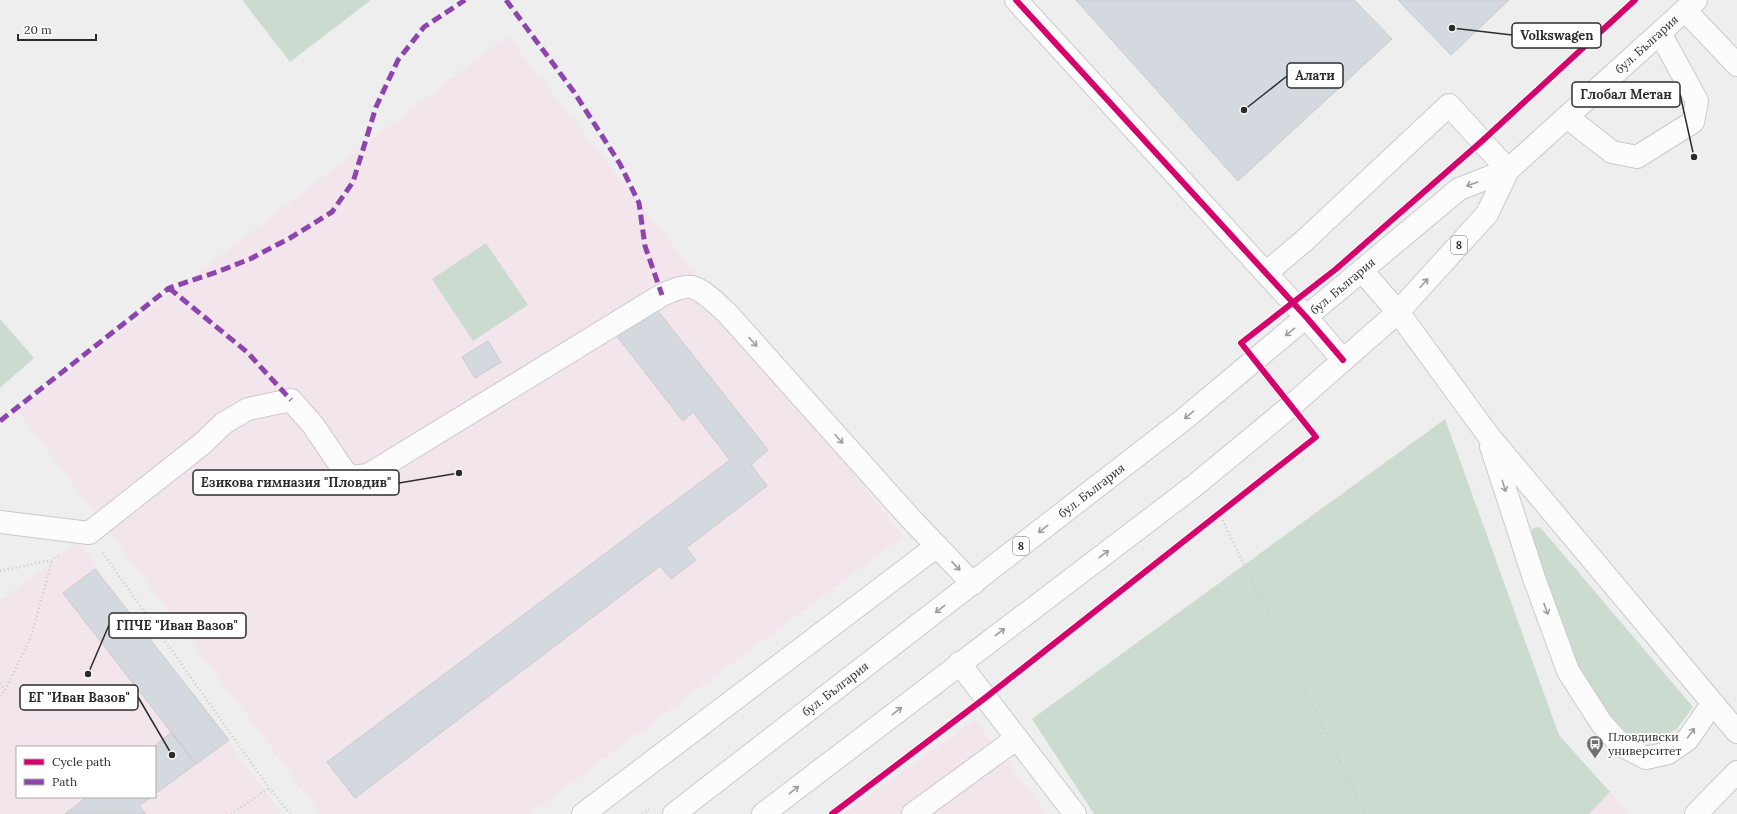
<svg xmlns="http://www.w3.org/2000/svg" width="1737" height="814" font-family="Lora,serif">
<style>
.education{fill:#f2e5eb;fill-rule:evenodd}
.green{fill:#ccdbd0}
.building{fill:#d4d8df;stroke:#cacaca}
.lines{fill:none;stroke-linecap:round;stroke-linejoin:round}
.minor-casing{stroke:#cacacb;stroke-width:24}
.major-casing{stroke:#cacacb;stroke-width:24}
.path{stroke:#cbcbcc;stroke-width:2.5;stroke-dasharray:1 3;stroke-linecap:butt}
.minor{stroke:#fcfcfd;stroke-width:22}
.major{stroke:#fcfcfd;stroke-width:22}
.quiet{stroke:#8e44ad;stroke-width:5;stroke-dasharray:10 5;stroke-linecap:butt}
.cycleway-casing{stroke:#fff;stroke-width:8}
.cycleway{stroke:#d6006c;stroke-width:6}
.oneway{stroke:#9e9e9f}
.labels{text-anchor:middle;stroke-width:3.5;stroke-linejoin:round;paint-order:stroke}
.shield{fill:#fff;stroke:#6b6b6c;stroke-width:1}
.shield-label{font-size:11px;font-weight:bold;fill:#2c2c2d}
.street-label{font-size:12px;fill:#2c2c2d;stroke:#fff}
.poi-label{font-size:12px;fill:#2c2c2d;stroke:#fff;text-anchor:start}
.leader{fill:none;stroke:#2c2c2d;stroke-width:1.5}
.callout-dot{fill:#2c2c2d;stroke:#fff;stroke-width:1.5}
.callout{fill:#fff;stroke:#2c2c2d;stroke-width:1.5}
.callout-label{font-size:13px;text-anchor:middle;font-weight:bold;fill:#2c2c2d}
</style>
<rect width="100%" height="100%" fill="#eeeeef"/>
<path class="education" d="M507,36l396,500 -373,278h-209l-303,-403z
M78,542l204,272h-282v-213zM17,747h138v50h-138z
M975,720l72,94h-204z
M1610,792l18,22h-39z"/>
<path class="green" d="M242,0h129l-81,62z
M486,243l42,62 -55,36 -41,-62z
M0,319l34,39 -34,30z
M1445,419l114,316 51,57 -21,22h-495l-62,-95z
M1540,527l153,180 -16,22 -21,11 -26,-3 -23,-25 -31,-49 -47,-131 5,-4z"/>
<path class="building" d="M1076,0h278l38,39 -154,142z
M1398,0h111l-58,55z
M653,305l115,145 -17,15 16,21 -81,62 10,12 -25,19 -11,-13 -305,232 -28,-36 403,-302 -37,-48 -10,9 -67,-86z
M488,341l13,21 -26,16 -13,-21z
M95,569l134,171 -33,24 -133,-171z
M172,732l24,32 -41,30v-47h-2z
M87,797h64l-12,9 7,8h-81z"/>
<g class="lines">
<defs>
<path id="minor" d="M1016,0l291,318 36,42
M1685,10l52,55
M1567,117l45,35 25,5 56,-35 4,-21 -37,-68
M1362,271l36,41 90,123 249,297
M1266,273l39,-33 144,-135 59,65
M1491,446l43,132 34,93 34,53 19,21 25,13 22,-5 19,-13 26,-37
M0,522l89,11 113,-89 22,-21 24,-14 43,-9 22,25 31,46 8,6 16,-2 294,-180c8,-3 20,-10 30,-8 12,3 26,18 35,26l183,205 63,66
M959,663l116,151
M583,814l354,-268
M913,814l104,-76
M1696,814l41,-42"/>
<g id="major">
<path id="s1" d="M674,814l509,-394 276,-231 49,-19"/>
<path id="s2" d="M763,814l431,-328 97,-80 107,-94 89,-98 21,-44 188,-170"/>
</g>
</defs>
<use href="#minor" class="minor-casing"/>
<use href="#major" class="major-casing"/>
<path class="path" d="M1219,513l146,301
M103,553l166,235 21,26
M0,571l52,-11 8,-6
M0,683l5,7
M0,696l5,-6 26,-53 21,-77
M231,814l38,-26
M642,814l7,-5"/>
<use href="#minor" class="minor"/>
<use href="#major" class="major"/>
<path class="quiet" d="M506,0l68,92 46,72 19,39 6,43 17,49
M169,288l78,64 44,48
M0,421l169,-133 48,-16 33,-13 40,-21 42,-26 21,-30 23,-75 22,-47 26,-33 41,-27"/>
<defs>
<path id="cycleway" d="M1016,0l291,318 36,42
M832,814l153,-116 331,-261 -75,-94 95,-74 146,-128 153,-141"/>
</defs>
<use href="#cycleway" class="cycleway-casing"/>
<use href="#cycleway" class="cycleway"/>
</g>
<defs><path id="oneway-shaft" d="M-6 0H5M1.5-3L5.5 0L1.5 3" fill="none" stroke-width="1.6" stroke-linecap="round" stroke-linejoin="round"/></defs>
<g class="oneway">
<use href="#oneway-shaft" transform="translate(1472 184) rotate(160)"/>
<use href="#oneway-shaft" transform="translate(1424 283) rotate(-48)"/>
<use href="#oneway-shaft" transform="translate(1290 332) rotate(141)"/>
<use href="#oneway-shaft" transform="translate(753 342) rotate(48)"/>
<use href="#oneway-shaft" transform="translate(1189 415) rotate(140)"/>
<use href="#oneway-shaft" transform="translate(839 439) rotate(48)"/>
<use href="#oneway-shaft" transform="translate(1504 486) rotate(72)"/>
<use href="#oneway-shaft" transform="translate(1043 529) rotate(142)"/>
<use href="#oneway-shaft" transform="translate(1104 554) rotate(-37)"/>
<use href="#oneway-shaft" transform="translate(956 566) rotate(47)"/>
<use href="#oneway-shaft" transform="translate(940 609) rotate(142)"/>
<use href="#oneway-shaft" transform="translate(1546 609) rotate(70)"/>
<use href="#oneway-shaft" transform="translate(1000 632) rotate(-37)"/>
<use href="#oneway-shaft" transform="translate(897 711) rotate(-38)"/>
<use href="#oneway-shaft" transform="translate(1691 733) rotate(-54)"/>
<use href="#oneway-shaft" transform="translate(794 790) rotate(-38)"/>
</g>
<defs>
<symbol id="bus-pin" viewBox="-11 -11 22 30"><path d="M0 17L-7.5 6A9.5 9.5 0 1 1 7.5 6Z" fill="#707071" stroke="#fff"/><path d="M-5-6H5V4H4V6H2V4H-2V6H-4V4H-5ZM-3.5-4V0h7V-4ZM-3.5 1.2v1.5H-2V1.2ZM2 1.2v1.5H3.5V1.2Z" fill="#fff"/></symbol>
</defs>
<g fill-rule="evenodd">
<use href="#bus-pin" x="1585" y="734" width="20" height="27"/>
</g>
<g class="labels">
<g class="shield">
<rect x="1451" y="236" width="16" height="18" rx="3"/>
<rect x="1013" y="537" width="16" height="18" rx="3"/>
</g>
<g class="shield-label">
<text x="1459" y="249">8</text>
<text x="1021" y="550">8</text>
</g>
<g class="street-label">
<text dy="4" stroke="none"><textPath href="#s2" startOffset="1178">бул. България</textPath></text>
<text dy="4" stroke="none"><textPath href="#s1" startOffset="852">бул. България</textPath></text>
<text dy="4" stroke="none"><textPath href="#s1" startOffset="528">бул. България</textPath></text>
<text dy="4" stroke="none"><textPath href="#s1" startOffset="204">бул. България</textPath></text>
</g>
<g class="poi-label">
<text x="1608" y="741">Пловдивски<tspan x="1608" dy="14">университет</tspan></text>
</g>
</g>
<path class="leader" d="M1452 28L1512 35M1244 110L1287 76M1694 157L1680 94M459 473L399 483M88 674L109 625M172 755L138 697"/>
<g class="callout-dot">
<circle cx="1452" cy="28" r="4"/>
<circle cx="1244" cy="110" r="4"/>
<circle cx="1694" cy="157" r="4"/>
<circle cx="459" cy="473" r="4"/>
<circle cx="88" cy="674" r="4"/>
<circle cx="172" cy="755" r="4"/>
</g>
<g class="callout">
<rect x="1512" y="23" width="89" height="25" rx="4"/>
<rect x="1287" y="63" width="56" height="25" rx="4"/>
<rect x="1572" y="82" width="108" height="25" rx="4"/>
<rect x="193" y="470" width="206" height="25" rx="4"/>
<rect x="109" y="613" width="137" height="25" rx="4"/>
<rect x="20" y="685" width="118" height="25" rx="4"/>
</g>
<g class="callout-label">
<text x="1557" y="40">Volkswagen</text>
<text x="1315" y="80">Алати</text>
<text x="1626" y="99">Глобал Метан</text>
<text x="296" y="487">Езикова гимназия "Пловдив"</text>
<text x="177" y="630">ГПЧЕ "Иван Вазов"</text>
<text x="79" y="702">ЕГ "Иван Вазов"</text>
</g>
<rect x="16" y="746" width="140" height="52" fill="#ffffff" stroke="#ababab"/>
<rect x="24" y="759" width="20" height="6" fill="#d6006c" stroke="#ababab"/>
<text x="52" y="766" font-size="12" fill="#2c2c2d">Cycle path</text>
<rect x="24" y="779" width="20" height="6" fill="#8e44ad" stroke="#ababab"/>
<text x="52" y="786" font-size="12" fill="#2c2c2d">Path</text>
<path d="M18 34v6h78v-6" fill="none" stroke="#2c2c2d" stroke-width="2"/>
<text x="24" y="34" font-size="12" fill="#2c2c2d" stroke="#ffffff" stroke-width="3" paint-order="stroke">20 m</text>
</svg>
